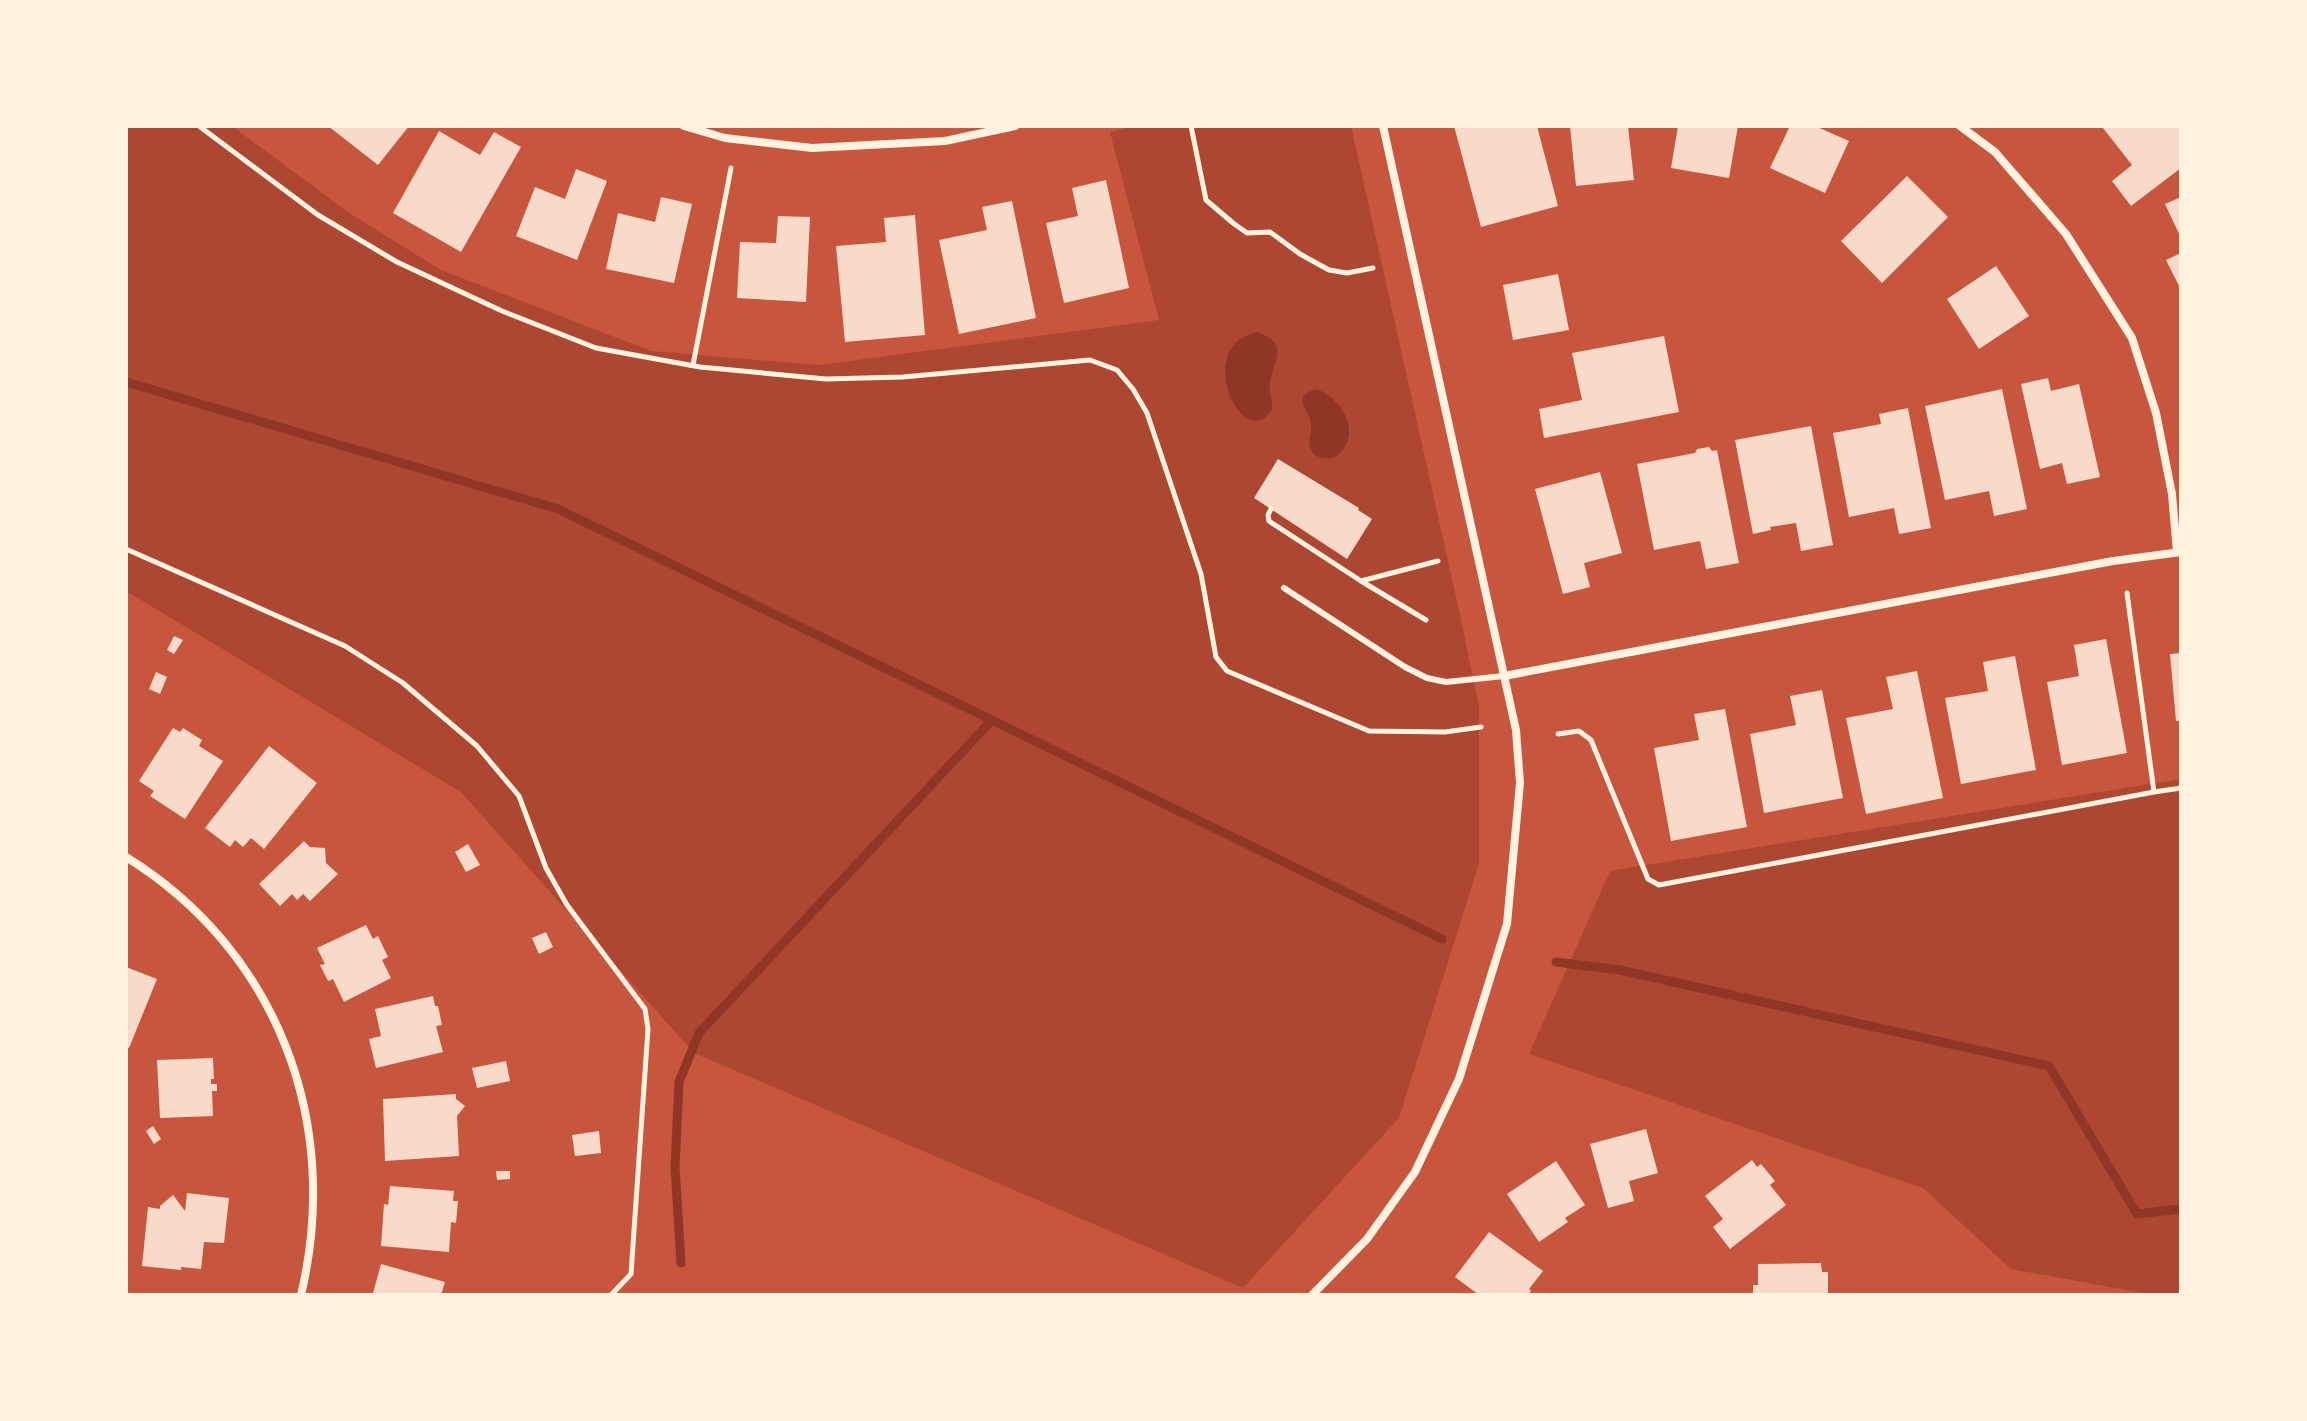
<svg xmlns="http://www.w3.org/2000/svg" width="2307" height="1421" font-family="Montserrat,sans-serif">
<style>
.green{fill:#ae4732}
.water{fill:#8f3625}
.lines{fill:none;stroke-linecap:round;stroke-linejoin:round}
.stream{stroke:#8f3625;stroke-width:9}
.building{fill:#f7dbc8}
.path{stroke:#fff3e0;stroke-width:5}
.service{stroke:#fff3e0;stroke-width:6}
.minor{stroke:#fff3e0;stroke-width:8}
</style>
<rect width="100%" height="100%" fill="#c8553d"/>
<path class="green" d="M126,126h106l117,87 92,57 210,81 168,14 340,-45 -49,-188 24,-6h217l109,489 19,92v156l-80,255 -156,170 -549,-235 -233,-261 -335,-201z
M2181,779v516h-27l-143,-26 -88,-81 -394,-134 81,-183z"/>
<path class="water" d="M1258,332c32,13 16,26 12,50 -2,9 3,18 2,27 -29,48 -81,-65 -14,-77z
M1317,389c24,10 45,41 23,64 -9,9 -26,7 -30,-6 -2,-7 3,-17 1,-25 -4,-15 -20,-26 6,-33z"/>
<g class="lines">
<path class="stream" d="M126,382l432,127 884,430
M1556,962l64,8 429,96 88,148 44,-5
M681,1263l-6,-96 4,-85 20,-49 293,-313"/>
</g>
<path class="building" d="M328,126h81l-31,39z
M1454,126h37l1,2 8,-2h37l21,80 -77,21z
M1570,126h58l6,54 -58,6z
M1678,126h60l-9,52 -58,-10z
M1790,126h25l34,15 -24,52 -55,-25z
M2105,126h76v42l-50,38 -19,-25 20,-16 -29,-37z
M439,131l41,24 14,-23 27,15 -60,105 -68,-39z
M576,169l31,12 -30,79 -61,-24 19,-49 30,12z
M1907,176l41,41 -66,66 -41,-42z
M1106,180l23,108 -65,15 -18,-80 32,-7 -6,-28z
M661,197l31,7 -18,79 -68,-14 12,-56 37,9z
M2181,197v41l-16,-34z
M1012,201l24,117 -77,16 -20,-94 48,-10 -5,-23z
M915,215l10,120 -80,7 -9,-96 50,-4 -2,-24z
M778,216l32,1 -4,85 -69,-4 3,-56 36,1z
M2181,253v32l-2,1 -13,-26z
M1996,266l33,50 -50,33 -32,-50z
M1558,274l11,56 -56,10 -10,-55z
M1664,336l15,76 -135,26 -5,-29 43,-9 -10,-47z
M2048,378l3,13 28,-7 21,93 -33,7 -5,-21 -22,6 -19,-85z
M2002,389l25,120 -33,7 -5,-25 -44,9 -20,-94z
M1908,408l23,120 -32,6 -5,-26 -45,9 -16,-84 48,-9 -2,-10z
M1811,426l22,119 -32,6 -5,-28 -26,4 1,3 -18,4 -18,-94z
M1709,447l3,4 5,-1 22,113 -33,6 -6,-28 -46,9 -17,-86 58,-11 2,-4z
M1278,459l81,49 -1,2 14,9 -25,40 -93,-61z
M1600,472l22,81 -38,10 6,24 -27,7 -28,-105z
M174,636l9,4 -9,14 -7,-4z
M2106,639l21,114 -65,12 -15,-83 32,-6 -5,-31z
M2181,653v68h-5l-6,-67z
M2015,656l21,114 -75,14 -16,-86 43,-7 -5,-29z
M1917,671l26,127 -77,16 -20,-96 47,-9 -7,-32z
M156,672l11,5 -7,17 -11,-5z
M1822,690l21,108 -79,15 -14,-79 46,-9 -6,-29z
M1725,709l22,118 -76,14 -17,-93 45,-8 -5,-26z
M173,728l7,4 3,-4 19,12 -3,6 24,15 -38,58 -35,-23 4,-5 -15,-10z
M269,746l48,37 -53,66 -13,-11 -8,9 -8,-7 -5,7 -25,-19z
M304,841l6,6 15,1 1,15 12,11 -28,27 -7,-7 -6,6 -5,-6 -12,12 -21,-22z
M468,844l12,21 -14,7 -11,-20z
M366,925l7,14 5,-3 10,21 -6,3 9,18 -47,24 -11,-23 -5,2 -8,-16 5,-1 -8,-16z
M546,932l7,15 -14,7 -7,-16z
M126,967l31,12 -28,69 -3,-1z
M433,996l2,10h3l4,19 -6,1 7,26 -67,16 -7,-29 12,-3 -6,-27z
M213,1058l1,21h-3v5h6v7h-5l1,25 -53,2 -3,-58z
M506,1061l4,20 -33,7 -5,-20z
M456,1094v5l9,7 -8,10 2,40 -74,5 -2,-62z
M153,1126l8,13 -7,5 -8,-13z
M1646,1129l12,44 -29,8 5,20 -26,7 -18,-64z
M599,1131l2,22 -26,3 -3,-21z
M1752,1160l5,7 4,-3 14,17 -5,4 16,20 -56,44 -17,-22 10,-8 -18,-23z
M1556,1161l29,44 -20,13 3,4 -29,20 -32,-48z
M496,1171h14v8l-13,1z
M390,1186l64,5 -1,10h5l-2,22 -5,-1 -2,30 -68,-6 3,-42 4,1z
M187,1193l42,5 -5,45 -20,-1 -3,27 -20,-2v3l-39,-4 6,-59 12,2v-3l13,-11 12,16z
M1489,1232l54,39 -14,18 2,2 -3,4h-49l-24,-18z
M1821,1263l1,9h6v23h-75v-10h5v-21z
M381,1264l64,18 -4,13h-59l-9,-2z"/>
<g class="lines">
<path class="path" d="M199,126l119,89 79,47 105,49 94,37 104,19 126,12 77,-2 187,-17 27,10 16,19 14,24 54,161 15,83 11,14 142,60 76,1 36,-5
M1191,126l15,74 27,23 14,10 23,-1 30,22 29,16 18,3 26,-5
M693,365l38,-197
M1271,509l-3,6 1,6 92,60 65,39
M126,549l219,97 58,37 74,63 42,50 27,72 21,37 78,104 3,20 -17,245 -20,21
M1361,581l77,-20
M2127,593l27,199 27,-4
M1558,734l21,-3 12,9 57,139 11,6 495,-93"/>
<path class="service" d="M1284,588l121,79 22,11 19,4 58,-6"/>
<path class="minor" d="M684,126l41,12 87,10 133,-7 70,-15
M1960,126l35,26 71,82 66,104 24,75 16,81 5,58
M1504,676l609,-115 68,-9
M126,857c152,94 216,266 175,438
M1312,1295l55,-56 48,-67 44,-93 48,-155 13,-141 -4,-53 -133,-604"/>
</g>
<rect width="2307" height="1421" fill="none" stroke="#fff3e0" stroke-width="256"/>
</svg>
